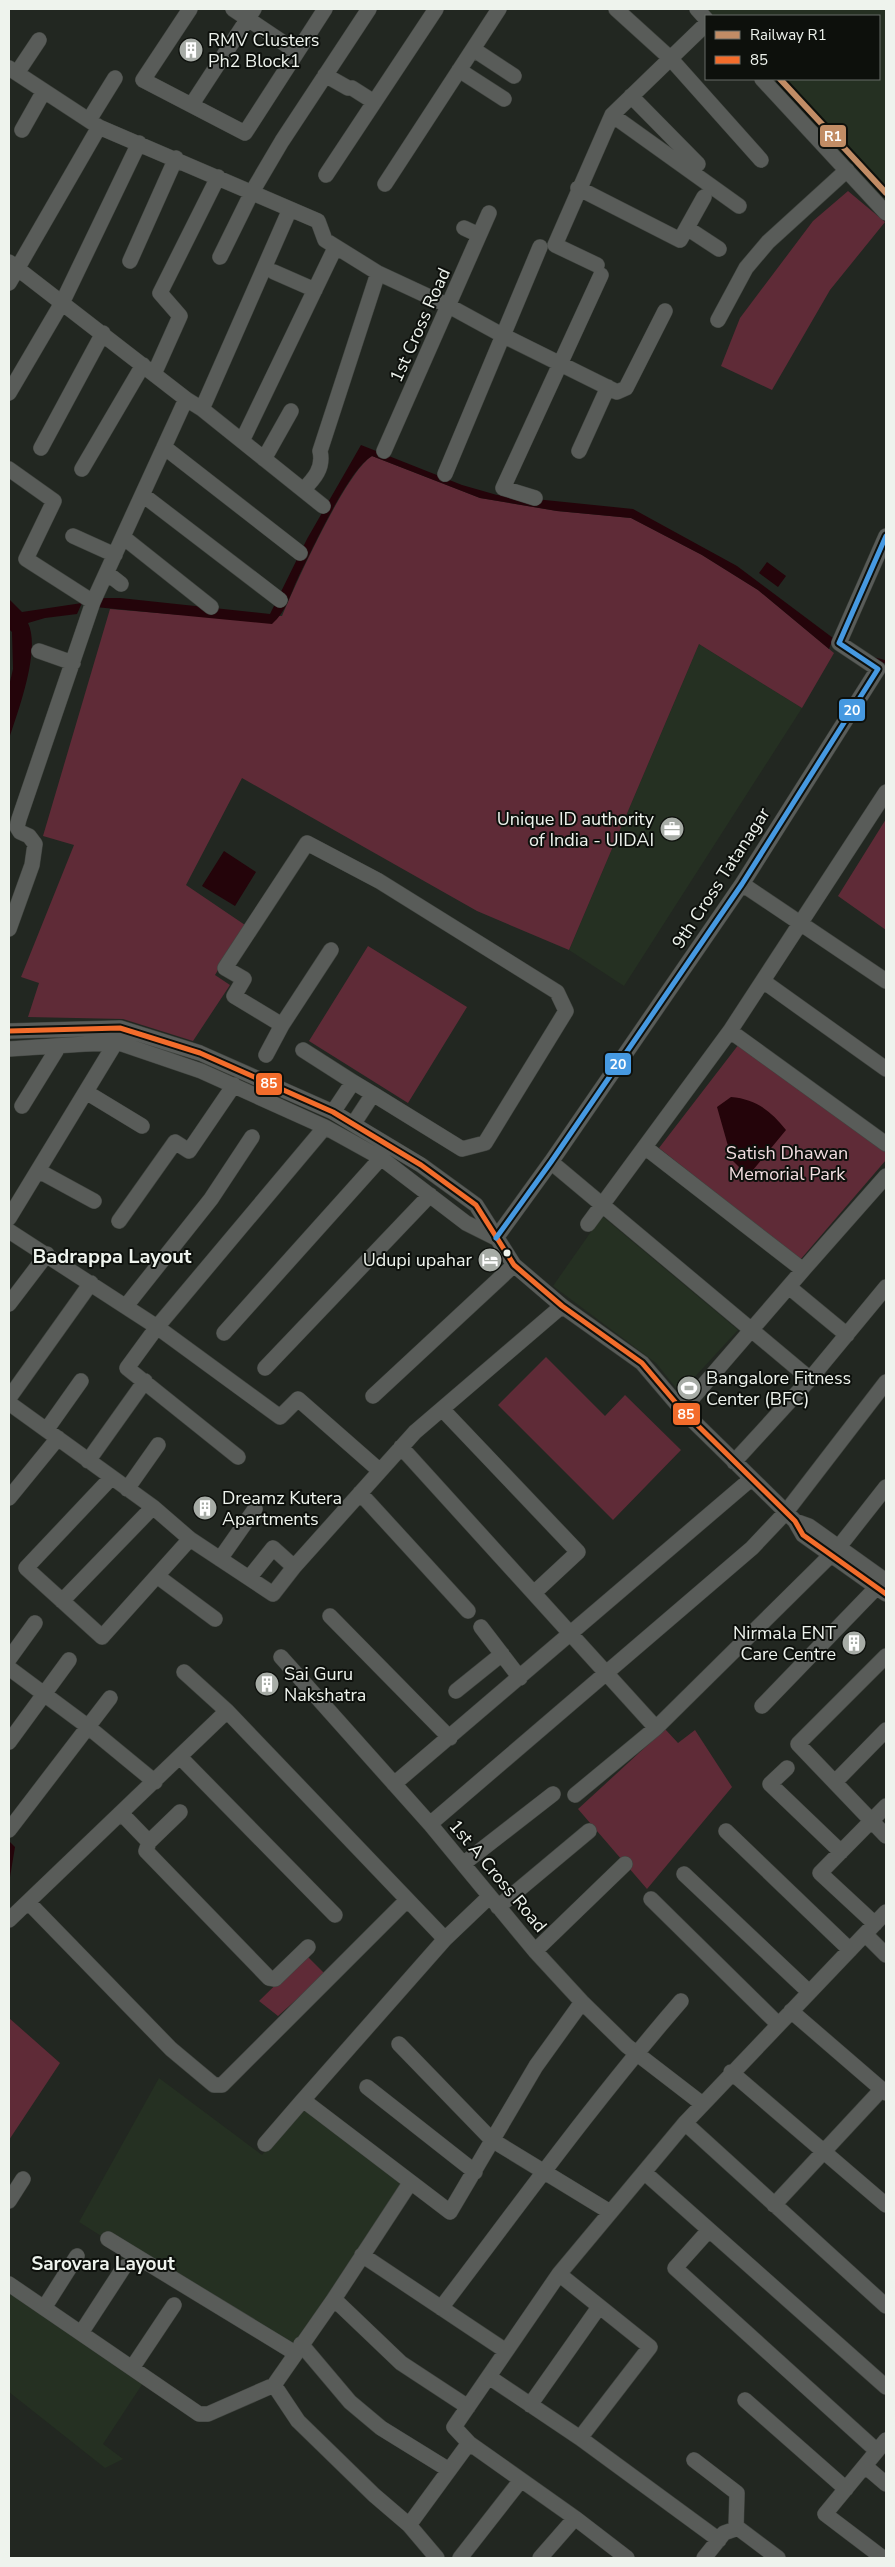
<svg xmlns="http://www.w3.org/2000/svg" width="895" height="2567" font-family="'Nunito Sans',sans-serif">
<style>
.built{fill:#253022}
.green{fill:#5f2b37}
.water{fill:#24040a}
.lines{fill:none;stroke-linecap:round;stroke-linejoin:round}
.stream{stroke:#24040a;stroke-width:3}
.minor-casing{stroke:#414540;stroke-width:16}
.minor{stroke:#595c59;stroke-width:15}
.bus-1-casing{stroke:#0d100c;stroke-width:9}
.bus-2-casing{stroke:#0d100c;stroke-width:9}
.bus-1{stroke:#f36c2b;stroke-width:5}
.bus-2{stroke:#4699e1;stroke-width:5}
.rail-1-casing{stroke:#0d100c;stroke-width:10}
.rail-1{stroke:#c18c65;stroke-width:6}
.bus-dot{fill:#eef3ed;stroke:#0d100c;stroke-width:2}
.labels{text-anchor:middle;stroke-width:4;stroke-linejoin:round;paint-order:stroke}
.poi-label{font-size:18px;fill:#eef3ed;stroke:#0d100c;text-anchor:start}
.street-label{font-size:18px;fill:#eef3ed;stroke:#0d100c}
.park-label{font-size:18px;fill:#f3dee1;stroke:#0d100c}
.neighbourhood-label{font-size:19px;font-weight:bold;fill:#eef3ed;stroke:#0d100c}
.quarter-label{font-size:20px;font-weight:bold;fill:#eef3ed;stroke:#0d100c}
.line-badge{stroke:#0d100c;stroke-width:2}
.badge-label{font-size:14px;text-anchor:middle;font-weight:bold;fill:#fff}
</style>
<rect width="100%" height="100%" fill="#222721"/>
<path class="built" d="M707,9h179v192l-114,-122h107v-63h-165z
M699,644l103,64 -178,278 -55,-36z
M602,1216l136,114 -58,63 -24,-30 -103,-77z
M159,2078l103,77 42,-50 102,77 -118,172 -209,-132z
M9,2291l134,92 -40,61 20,15 -18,9 -96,-76z"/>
<path class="green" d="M848,191l37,31 -55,68 -58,100 -51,-24 19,-48 73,-97z
M372,456l108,42 77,13 74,7 71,37 56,35 76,63 -32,55 -103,-64 -130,306 -92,-39 -235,-133 -56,107 59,40 -30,50 15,10 -37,56 -70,-22 -95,-2 11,-34 -18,-6 53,-132 -31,-9 67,-227 72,6 100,1c14,-33 64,-144 90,-160z
M886,819v111l-48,-34z
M368,946l99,61 -59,96 -99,-62z
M739,1044l147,106v10l-86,100 -141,-112z
M546,1357l59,59 20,-21 56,55 -68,70 -115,-115z
M665,1729l13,14 17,-13 37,57 -85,102 -69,-80z
M306,1955l19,19 -47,42 -19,-15z
M9,2018l51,45 -51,77z"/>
<path class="water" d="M361,445l101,40 35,10 136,14 104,57 96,72 -4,11 -71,-59 -56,-35 -71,-37 -74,-7 -77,-13 -108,-42c-24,14 -60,94 -74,122 -8,17 -12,34 -26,46l-177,-17 5,-9h20l150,16 37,-75z
M767,562l19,14 -8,11 -19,-14z
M9,599l13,13 60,-9 -5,11 -32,4 -17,5c13,27 -10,88 -19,116v-53l4,-17 -1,-37 -3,-3z
M224,851l32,21 -21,34 -33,-20z
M731,1097c25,2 40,14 55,33l-38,46 -16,-16 -15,-53z
M9,1841l6,6 -6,36z"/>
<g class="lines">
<path class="stream" d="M875,659l11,3"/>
<defs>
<path id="minor" d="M190,9l-47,71 102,53 80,-124
M233,9l64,43
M616,9l54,49 91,102
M697,9l9,10
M473,49l41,27
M9,68l90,59 219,94 7,19 53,33 71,33 53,29 115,57 9,-4 39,-77
M459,70l45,29
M17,73l22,-33
M325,75l23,13
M762,79l124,134
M352,88l22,14
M631,96l67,68
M192,104l62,-95
M612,115l127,91
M89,120l26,-42
M22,130l22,-39
M326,175l110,-166
M385,184l114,-175
M578,188l102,52 24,-43
M464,228l15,7
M687,228l32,21
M220,257l32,-65 30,-51 87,-132
M130,261l46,-103
M9,262l177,137 16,10 121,97
M597,265l-42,-20 57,-130 94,-91
M274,272l41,18
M9,283l90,-156
M718,320l28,-52 22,-26 79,-72
M154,374l26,-58 -20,-23 58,-116
M9,393l54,-92 76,-158
M202,409l88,-200
M242,441l93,-193
M164,447l136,106
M41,448l62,-115
M384,451l105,-238
M579,451l29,-64
M264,459l27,-48
M9,469l45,32 -28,58 67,43
M82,469l61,-104
M445,474l95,-227
M303,490c11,-11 21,-22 17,-39l58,-178
M143,495l137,105
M535,498l-32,-10 98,-213
M73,536l42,19
M123,537l88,70
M107,573l14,11
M39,651l34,12
M742,884l144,97
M9,929l23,-64 3,-21 -6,-8 -9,-4 -3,-5 2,-8 74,-217 93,-203
M763,981l123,88
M282,1025l49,-75
M9,1031l111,-3 80,25 133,59 88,53 55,40 38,60 48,41 80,57 40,47 113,111 8,14 83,59
M730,1031l156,113
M9,1049l107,-7 85,29 124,56 56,31 85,65 30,15
M303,1050l50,32
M266,1055l16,-30 -48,-29 10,-17 -19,-11 82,-125 72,38 178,111 9,19 -81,132 -23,6 -89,-55
M86,1092l56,34
M22,1106l37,-60
M333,1112l20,-30 20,12 -19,29
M646,1148l157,122 83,-94
M551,1162l259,217 -76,83
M39,1171l55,30
M9,1218l107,-176
M119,1221l56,-79 14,9 45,-66
M588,1224l142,-193 156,-239
M9,1231l148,96 123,90 18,-18 82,72
M496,1238l55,-76 191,-278 136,-215 -39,-26 47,-107
M789,1287l58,48
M9,1304l38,-50
M126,1306l85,-107 41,-62
M224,1333l157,-175
M265,1368l165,-173
M810,1379l76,-92
M373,1396l141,-131
M9,1398l82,-115
M9,1403l144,104 37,32 83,55 21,-27 121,-135 147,-126
M442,1409l136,143 -43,40
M682,1410l121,-140
M47,1429l34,-48
M401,1447l255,281 -81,67
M238,1457l-111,-89 30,-41 168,-200
M88,1461l57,-80
M111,1478l-85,90 76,69 88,-98
M127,1489l31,-44
M360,1493l108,118
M9,1498l49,-60
M795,1521l14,5 77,55
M220,1559l35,-50
M157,1576l58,43
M249,1578l24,-30 21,19
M62,1601l91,-94
M330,1616l120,122
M481,1627l39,51
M886,1656l-88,88 88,92
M281,1657l149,167 105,127 47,51 45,44 74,57
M9,1659l26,-36
M9,1668l78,58 68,56
M184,1672l43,39 218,228
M456,1691l46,-37
M762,1706l115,-119
M656,1728l182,-180 48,-61
M9,1742l60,-82
M180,1757l155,158
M787,1768l-17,16 71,68
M835,1782l51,-52
M394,1784l357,-305
M121,1813l28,29 -3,9 123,127 6,1 33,-32
M430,1824l322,-276 34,-36 100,-130
M9,1830l101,-132
M726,1831l124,119
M149,1842l31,-30
M463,1864l90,-70
M684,1874l125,118
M489,1897l-44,42 -142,161 147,112 86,-146 46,-64
M651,1899l127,125
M28,1902l143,147 43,36h8l185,-185
M498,1907l91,-76
M9,1920l218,-209
M875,1924l-55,-51 66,-67
M865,1934l21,21
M535,1951l90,-87
M791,2011l95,82
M399,2044l93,96 118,72
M731,2072l155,133
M367,2087l108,85
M685,2123l201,183
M265,2144l38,-44
M644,2172l242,215
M9,2201l14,-22
M774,2205l108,-116
M709,2230l-34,38 202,183
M108,2239l187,114
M362,2255l144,96
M559,2274l91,73 -70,91
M9,2284l190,130h9l66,-29 60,-86 76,-116
M334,2299l67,64 67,44
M44,2308l33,-52
M441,2308c79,-104 155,-209 240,-307
M81,2333l43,-66
M301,2344l49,58 31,26 68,42
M132,2368l42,-63
M489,2377l91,61 139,102
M274,2385l24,36 76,74 35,30 28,33
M745,2400l101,89
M530,2405l69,-98
M469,2443l106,75
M694,2460l43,33 -1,35
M865,2466l21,18
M409,2525l60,-82 -15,-16 105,-153 126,-151 201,-211
M460,2558l61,-78
M540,2558l35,-40 52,40
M704,2558l20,-25 14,-5 40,30
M883,2558l-58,-44 61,-74"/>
</defs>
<use href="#minor" class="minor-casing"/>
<use href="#minor" class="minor"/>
<defs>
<path id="bus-1" d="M9,1031l111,-3 80,25 133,59 88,53 55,40 38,60 48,41 80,57 40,47 113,111 8,14 83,59"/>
<path id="bus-2" d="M496,1238l55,-76 191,-278 136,-215 -39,-26 47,-107"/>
</defs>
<use href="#bus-1" class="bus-1-casing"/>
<use href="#bus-2" class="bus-2-casing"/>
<use href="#bus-1" class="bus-1"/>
<use href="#bus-2" class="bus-2"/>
<defs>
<path id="rail-1" d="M780,79l106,114"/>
</defs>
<use href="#rail-1" class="rail-1-casing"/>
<use href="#rail-1" class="rail-1"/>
</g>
<defs>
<symbol id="building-disc" viewBox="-11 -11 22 22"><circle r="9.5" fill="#a7aca6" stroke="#0d100c"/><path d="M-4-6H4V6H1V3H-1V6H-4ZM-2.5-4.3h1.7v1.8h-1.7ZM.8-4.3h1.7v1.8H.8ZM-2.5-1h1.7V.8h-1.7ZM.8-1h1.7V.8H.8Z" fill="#fff"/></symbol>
<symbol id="office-disc" viewBox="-11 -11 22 22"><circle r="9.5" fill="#a7aca6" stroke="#0d100c"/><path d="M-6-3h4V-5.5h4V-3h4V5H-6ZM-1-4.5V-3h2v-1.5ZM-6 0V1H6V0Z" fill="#fff"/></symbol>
<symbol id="hotel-disc" viewBox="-11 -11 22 22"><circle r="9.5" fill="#a7aca6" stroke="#0d100c"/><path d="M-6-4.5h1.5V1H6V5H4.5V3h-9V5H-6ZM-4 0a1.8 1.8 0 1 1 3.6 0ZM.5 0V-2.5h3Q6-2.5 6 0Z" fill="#fff"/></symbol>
<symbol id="stadium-disc" viewBox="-11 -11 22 22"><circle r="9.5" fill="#a7aca6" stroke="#0d100c"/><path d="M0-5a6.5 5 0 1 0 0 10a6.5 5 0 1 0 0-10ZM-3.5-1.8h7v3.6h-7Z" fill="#fff"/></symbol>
</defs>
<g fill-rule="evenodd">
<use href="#building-disc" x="177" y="36" width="28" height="28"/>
<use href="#office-disc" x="658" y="815" width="28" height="28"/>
<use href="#hotel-disc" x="476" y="1246" width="28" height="28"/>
<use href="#stadium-disc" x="675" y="1374" width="28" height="28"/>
<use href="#building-disc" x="191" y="1494" width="28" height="28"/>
<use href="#building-disc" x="840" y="1629" width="28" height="28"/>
<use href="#building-disc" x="253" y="1670" width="28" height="28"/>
</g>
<circle class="bus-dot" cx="507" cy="1253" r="4.5"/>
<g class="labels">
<g class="poi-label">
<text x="208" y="46">RMV Clusters<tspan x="208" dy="21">Ph2 Block1</tspan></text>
<text x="654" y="825" text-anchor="end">Unique ID authority<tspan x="654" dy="21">of India - UIDAI</tspan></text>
<text x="472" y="1266" text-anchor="end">Udupi upahar</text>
<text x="706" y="1384">Bangalore Fitness<tspan x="706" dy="21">Center (BFC)</tspan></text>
<text x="222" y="1504">Dreamz Kutera<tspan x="222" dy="21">Apartments</tspan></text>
<text x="836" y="1639" text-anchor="end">Nirmala ENT<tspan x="836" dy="21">Care Centre</tspan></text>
<text x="284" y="1680">Sai Guru<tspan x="284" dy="21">Nakshatra</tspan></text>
</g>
<g class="street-label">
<text transform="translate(420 325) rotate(-66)" y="6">1st Cross Road</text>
<text transform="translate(721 878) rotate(-57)" y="6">9th Cross Tatanagar</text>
<text transform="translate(498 1876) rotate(50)" y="6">1st A Cross Road</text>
</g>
<g class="park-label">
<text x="787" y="1159">Satish Dhawan<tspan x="787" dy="21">Memorial Park</tspan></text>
</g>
<g class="neighbourhood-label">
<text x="103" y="2270">Sarovara Layout</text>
</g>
<g class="quarter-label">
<text x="112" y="1263">Badrappa Layout</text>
</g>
</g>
<g class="line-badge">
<rect x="819" y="124" width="28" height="24" rx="5" fill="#c18c65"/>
<rect x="838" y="698" width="28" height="24" rx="5" fill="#4699e1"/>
<rect x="604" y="1052" width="28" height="24" rx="5" fill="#4699e1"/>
<rect x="255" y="1072" width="28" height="24" rx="5" fill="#f36c2b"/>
<rect x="672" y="1402" width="29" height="24" rx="5" fill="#f36c2b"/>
</g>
<g class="badge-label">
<text x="833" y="141">R1</text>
<text x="852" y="715">20</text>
<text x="618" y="1069">20</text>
<text x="269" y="1088">85</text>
<text x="686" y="1419">85</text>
</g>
<rect width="895" height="2567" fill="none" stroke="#eef3ed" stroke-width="20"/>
<rect x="705" y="15" width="175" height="65" fill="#0d100c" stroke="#676b66"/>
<rect x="715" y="31" width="25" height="8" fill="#c18c65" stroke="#676b66"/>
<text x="750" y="40" font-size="15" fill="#eef3ed">Railway R1</text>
<rect x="715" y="56" width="25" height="8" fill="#f36c2b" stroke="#676b66"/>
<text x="750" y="65" font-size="15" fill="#eef3ed">85</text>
</svg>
